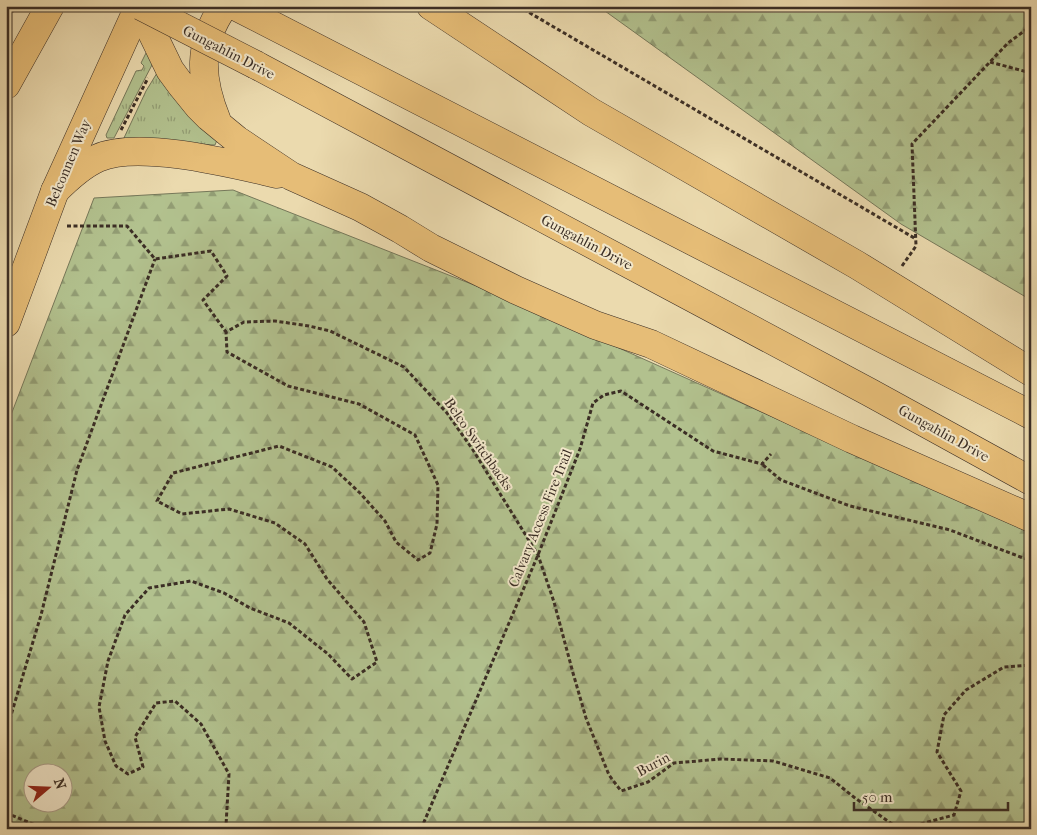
<svg xmlns="http://www.w3.org/2000/svg" width="1037" height="835" font-family="'IM FELL French Canon',serif">
<style>
.grass{fill:url(#grass-tufts);stroke:#76785a}
.forest{fill:url(#forest-firs);stroke:#76785a;fill-rule:evenodd}
.lines{fill:none;stroke-linecap:round;stroke-linejoin:round}
.major-casing{stroke:#3b2e25;stroke-width:29}
.highway-casing{stroke:#3b2e25;stroke-width:29}
.path{stroke:#3b2e25;stroke-width:3;stroke-dasharray:4 2.5;stroke-linecap:butt}
.major{stroke:#e6bd77;stroke-width:28}
.highway{stroke:#e6bd77;stroke-width:28}
.highway-bridge-casing{stroke:#3b2e25;stroke-width:29;stroke-linecap:butt}
.highway-bridge{stroke:#e6bd77;stroke-width:28}
.labels{text-anchor:middle;stroke-width:4;stroke-linejoin:round;paint-order:stroke}
.street-label{font-size:14px;fill:#3b2e25;stroke:#f2e7ca}
</style>
<defs>
<pattern id="grass-tufts" width="24" height="20" patternUnits="userSpaceOnUse" patternTransform="scale(1.25)"><rect width="24" height="20" fill="#b2c18e"/><path d="M3 7l-1-3M5 7V3M7 7l1-3M15 17l-1-3M17 17v-4M19 17l1-3" fill="none" stroke="#929d74"/></pattern>
<pattern id="forest-firs" width="22" height="20" patternUnits="userSpaceOnUse" patternTransform="scale(1.25)"><rect width="22" height="20" fill="#b2c18e"/><path d="M5 1l3.5 6h-7zM16 11l3.5 6h-7z" fill="#929d74"/></pattern>
</defs>
<rect width="100%" height="100%" fill="#ebdaae"/>
<filter id="stains"><feTurbulence type="fractalNoise" baseFrequency=".004" numOctaves="4"/><feColorMatrix values="0 0 0 0 .2 0 0 0 0 .09 0 0 0 0 .02 0 0 0 .5 -.17"/></filter>
<radialGradient id="worn" r=".72"><stop offset=".6" stop-color="#630" stop-opacity="0"/><stop offset="1" stop-color="#630" stop-opacity=".3"/></radialGradient>
<path class="grass" d="M146,53h3l4,10 -39,75h-7l-1,-3 30,-64 6,-1 2,-4 -3,-3z
M157,73l60,67 -2,5 -92,-5 23,-49z"/>
<path class="forest" d="M598,6h433v294l-130,-76z
M233,190l279,110 519,233v296h-1025v-401l88,-230zM32,772h30v30h-30z"/>
<g class="lines">
<defs>
<path id="major" d="M6,85l44,-79
M6,323l49,-132 84,-185"/>
<path id="highway" d="M139,6l31,64 11,15 17,21 11,11 28,23 54,36 69,31 40,22 31,19 85,42 79,35 56,19 201,95 179,79
M235,6l796,409
M431,6l160,106 266,153 174,107
M256,65l613,327 162,89
M217,121c-17,-41 -20,-77 7,-115
M55,191c13,-13 27,-26 43,-33 41,-18 135,6 179,16"/>
</defs>
<use href="#major" class="major-casing"/>
<use href="#highway" class="highway-casing"/>
<path class="path" d="M518,6l398,233
M6,24l9,-18
M990,62l41,11
M121,130l27,-52
M67,226h60l28,33 56,-8 16,25 -24,24 23,32
M902,266l14,-20 -4,-102 96,-101 23,-17
M763,465l18,15 69,26 100,24 81,31
M6,732l35,-117 36,-145 78,-211
M6,813l39,16
M224,829l2,-4 3,-51 -28,-50 -26,-23 -19,2 -21,34 8,30 -15,7 -12,-8 -11,-25 -6,-34 9,-46 17,-46 24,-27 42,-7 33,12 26,15 39,15 39,31 24,25 25,-17 -13,-40 -37,-43 -22,-35 -30,-21 -46,-14 -47,5 -25,-13 16,-28 106,-27 53,21 28,26 25,28 11,21 22,18 12,-7 7,-29 1,-39 -23,-50 -56,-31 -71,-18 -61,-34 -1,-20 18,-10 31,-1 34,5 21,5 74,36 43,46 26,37 65,105 16,47 19,71 13,45 23,57 12,16 27,-9 26,-19 47,-4 52,2 57,17 25,20 44,31
M421,829l117,-274 42,-106 13,-46 11,-8 17,-4 92,60 49,13 9,-10
M902,829l52,-14 7,-24 -24,-39 7,-37 22,-25 38,-23 27,-2"/>
<use href="#major" class="major"/>
<use href="#highway" class="highway"/>
<defs>
<path id="highway-bridge" d="M141,6l115,59"/>
</defs>
<use href="#highway-bridge" class="highway-bridge-casing"/>
<use href="#highway-bridge" class="highway-bridge"/>
</g>
<g class="labels">
<g class="street-label">
<text transform="translate(229 52) rotate(27)" y="5">Gungahlin Drive</text>
<text transform="translate(68 163) rotate(-67)" y="5">Belconnen Way</text>
<text transform="translate(587 242) rotate(28)" y="5">Gungahlin Drive</text>
<text transform="translate(944 433) rotate(29)" y="5">Gungahlin Drive</text>
<text transform="translate(479 444) rotate(55)" y="5">Belco Switchbacks</text>
<text transform="translate(540 518) rotate(-68)" y="5">Calvary Access Fire Trail</text>
<text transform="translate(653 764) rotate(-28)" y="5">Burin</text>
</g>
</g>
<rect width="1037" height="835" fill="none" stroke="#ebdaae" stroke-width="25"/>
<rect x="8" y="8" width="1022" height="820" fill="none" stroke="#3b2e25" stroke-width="2.5"/>
<rect x="12" y="12" width="1012" height="810" fill="none" stroke="#3b2e25"/>
<g transform="translate(48 788) rotate(71)"><circle r="24" fill="#f2e7ca" stroke="#a99d88"/>
<path d="M0-4L9 19L0 12L-9 19Z" fill="#8f2418"/>
<text y="-8" font-size="14" font-weight="bold" text-anchor="middle" fill="#3b2e25">N</text>
</g>
<path d="M854 802v8h154v-8" fill="none" stroke="#3b2e25" stroke-width="2.5"/>
<text x="862" y="802" font-size="15" fill="#3b2e25" stroke="#f2e7ca" stroke-width="4" paint-order="stroke">50 m</text>
<rect width="100%" height="100%" filter="url(#stains)"/>
<rect width="100%" height="100%" fill="url(#worn)"/>
</svg>
